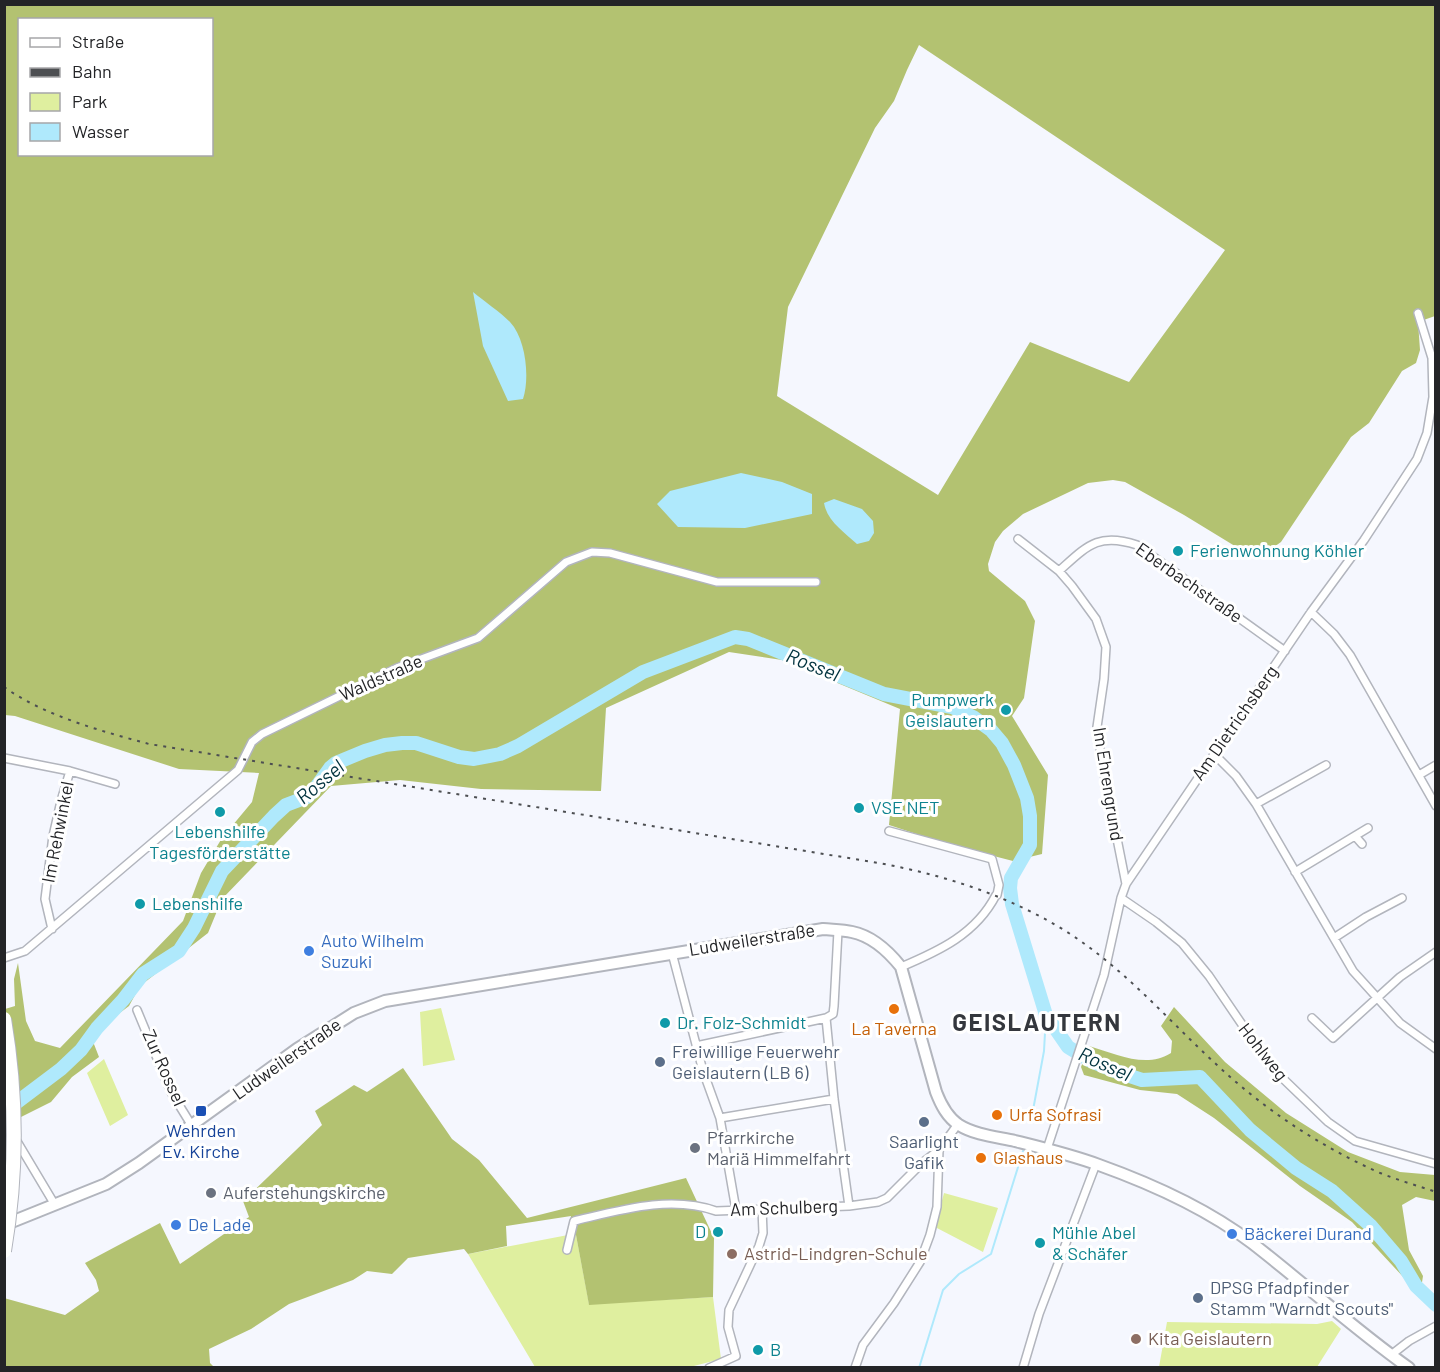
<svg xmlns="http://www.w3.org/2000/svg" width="1440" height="1372" font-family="Barlow,sans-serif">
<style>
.green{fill:#dfef9f}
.forest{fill:#b3c271;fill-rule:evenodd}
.water{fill:#afe9fc}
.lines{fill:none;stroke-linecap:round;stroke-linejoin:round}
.stream{stroke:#afe9fc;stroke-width:2}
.river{stroke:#afe9fc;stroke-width:14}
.minor-casing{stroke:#b2b5bd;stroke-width:10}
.secondary-casing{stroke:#b2b5bd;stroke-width:14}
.minor{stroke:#fff;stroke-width:7}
.secondary{stroke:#fff;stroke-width:10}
.rail{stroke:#4d4f52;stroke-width:2;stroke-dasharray:3 6;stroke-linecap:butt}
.motorway-bridge-casing{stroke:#b2b5bd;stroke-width:16;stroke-linecap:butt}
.motorway-bridge{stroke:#fff;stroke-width:14}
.culture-dot{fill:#0f9aa8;stroke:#fff;stroke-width:2}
.shop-dot{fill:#3f7fe0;stroke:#fff;stroke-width:2}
.food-dot{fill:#e8710a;stroke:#fff;stroke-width:2}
.service-dot{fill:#5c6f8a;stroke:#fff;stroke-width:2}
.transit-dot{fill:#1a4fb4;stroke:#fff;stroke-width:2}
.worship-dot{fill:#6b7280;stroke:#fff;stroke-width:2}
.education-dot{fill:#8d6e63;stroke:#fff;stroke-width:2}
.labels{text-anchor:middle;stroke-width:6;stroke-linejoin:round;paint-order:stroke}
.culture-label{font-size:18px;fill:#0d838f;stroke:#fff;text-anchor:start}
.street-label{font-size:18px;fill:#232427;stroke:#fff}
.shop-label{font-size:18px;fill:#366cbe;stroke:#fff;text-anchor:start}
.food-label{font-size:18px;fill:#c56008;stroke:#fff;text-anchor:start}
.service-label{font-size:18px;fill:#4e5e75;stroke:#fff;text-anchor:start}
.transit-label{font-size:18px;fill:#164399;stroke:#fff}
.worship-label{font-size:18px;fill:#5b616d;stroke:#fff;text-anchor:start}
.education-label{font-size:18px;fill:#785e54;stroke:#fff;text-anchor:start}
.water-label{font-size:20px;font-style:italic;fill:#00323e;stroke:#fff}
.district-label{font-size:24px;font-weight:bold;letter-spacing:1.5px;fill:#34373d;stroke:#fff}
</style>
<rect width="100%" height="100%" fill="#f5f7fe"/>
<path class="green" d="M441,1008l14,52 -32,6 -3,-54z
M104,1059l24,56 -18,11 -23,-53z
M944,1193l54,15 -15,44 -48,-25z
M568,1235h8l13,69 124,-7 8,62 -31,8h-155l-67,-113z
M1332,1321l9,8 -24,38h-158l8,-45 150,2z"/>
<path class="forest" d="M5,5h1430v311l-17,6 2,28 -4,13 -14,8 -33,52 -18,14 -70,105 -20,14 -18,-5 -59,-36 -59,-33 -12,-2 -25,3 -65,31 -20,17 -8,11 -7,22 1,7 36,30 10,20 -11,77 -12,18 36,59 -6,79 -29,7 -66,-17 -58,-19 11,-116 -118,-49 -53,-8 -123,56 -5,83 -120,-2 -81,-9 -69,6 -109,113 -14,34 -68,53 -11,20 -32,24 -5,9 7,18 -27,20 -21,25 -46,23v-116l10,-3 -1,-27 4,-16 8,58 9,20 25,7 123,-127 18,-48 21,-35 30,-36 7,-29 -80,-4 -164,-53 -10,-1zM20,20h192v134h-192zM919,45l306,205 -96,132 -99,-40 -92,153 -161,-99 11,-89 87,-179 19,-27 13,-31z
M1174,1007l51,55 61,51 62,39 52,20 35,3v26l-19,-4 -14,8 7,45 14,26 -3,19 -68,-73 -52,-36 -86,-68 -37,-24 -37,-4 -56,-15 -3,-8 8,-21c27,8 57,23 82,7l1,-12 -11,-15z
M403,1068l49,71 27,21 48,58 159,-40 28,60 -1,59 -124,8 -13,-70h-8l3,-19 -65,10 1,20 -39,8 -4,-5 -56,9 -16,16 -25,-3 -14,9 -64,24 -38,25 -42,20 1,14 4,4h-209l-1,-69 61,17 34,-24 -3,-11 -11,-17 75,-40 20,41 69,-47 -6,-16 79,-76 -7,-14 39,-26 13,7z"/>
<path class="water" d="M473,292c12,10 26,19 37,30 16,17 20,56 13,77l-15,2 -25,-55z
M741,473l41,9 30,12v20l-67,14 -67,-1 -21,-23 13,-13z
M834,499l28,10 11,12 1,12 -5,8 -12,3c-13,-12 -30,-23 -33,-41z"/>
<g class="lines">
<path class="stream" d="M1031,1121l13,-70 2,-36
M919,1368l24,-78 16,-16 32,-20 32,-103"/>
<path class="river" d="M4,1112l57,-43 20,-19 16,-22 26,-28 20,-26 36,-23 15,-23 28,-57 52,-55 12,-11 21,-8 7,-7 16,-22 6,-5 29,-12 20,-6 17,-2h14l43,14 15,2 26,-5 18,-8 125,-74 92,-35 13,2 136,55 68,13 21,10 18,13 11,13 12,22 13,33 3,18v29l-19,33 -1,10 2,16 34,111 22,32 23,14 24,10 27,9 58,-3 50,53 46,38 36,23 39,35 30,35 15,25 20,19"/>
<defs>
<path id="minor" d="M1018,539l41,32 13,15 24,33 10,28 -2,32 -7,48 5,36 24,121
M1059,571c28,-25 39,-39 78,-26l148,106
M1311,612l23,22 16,21 86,151
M1214,754l22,22 20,28 97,167 47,52 36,26
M4,758l66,13 45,13
M1419,775l17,-10
M1256,804l70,-39
M889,831l103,28 7,26 -2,10
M1355,836l7,8
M1295,872l73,-44
M1121,898l35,24 26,21 27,33 62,91 57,55 27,19 81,23
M52,929l-7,-30 8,-63 8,-35 9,-30
M838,931l-4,75 -1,8 -7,4 8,81 15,107
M1334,938l32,-21 36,-19
M672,953l31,118 17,47 16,92
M4,958l21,-7 213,-181 14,-28 10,-8 135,-66 81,-30 88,-76 26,-10 18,1 107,29h99
M901,967c38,-16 75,-33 95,-72
M137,1010l34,82 21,34
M1312,1018l21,20 67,-61 36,-25
M696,1046l130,-28
M720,1118l114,-19
M15,1138l40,67
M1047,1149l57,-174 17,-77 5,-14 185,-272 53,-72 53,-81 10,-26 6,-36 -1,-39 -14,-45
M567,1250l7,-29c47,-11 96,-26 142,-10l133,-5 29,-4 9,-4 35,-35 17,-13 19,-26
M1391,1355l18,-14 27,-15
M709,1368l27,-12 -8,-29 1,-17 30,-64 4,-13 -1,-25
M855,1368l8,-23 31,-42 26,-41 10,-27 7,-28 2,-57
M1023,1368l16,-54 57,-150"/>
<path id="secondary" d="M4,1225l102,-41 33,-21 158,-114 57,-36 31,-12 36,-6 402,-66c10,1 20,1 29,3 20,4 37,20 49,35l35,125c5,13 11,25 23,33 16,10 38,12 56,16 28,7 57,14 84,24 53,19 107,43 153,78 53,41 102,86 157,125"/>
</defs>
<use href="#minor" class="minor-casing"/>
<use href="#secondary" class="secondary-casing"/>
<use href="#minor" class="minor"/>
<use href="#secondary" class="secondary"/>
<path class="rail" d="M4,687c41,29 97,44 145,57l724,118c68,12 132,32 191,68 59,37 103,89 153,135 45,42 95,76 150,102 22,11 46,17 69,25"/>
<defs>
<path id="motorway-bridge" d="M4,1019c13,77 13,155 0,232"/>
</defs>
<use href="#motorway-bridge" class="motorway-bridge-casing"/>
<use href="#motorway-bridge" class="motorway-bridge"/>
</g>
<g class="culture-dot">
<circle cx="1178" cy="551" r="6"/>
<circle cx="1006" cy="710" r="6"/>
<circle cx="859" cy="808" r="6"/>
<circle cx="220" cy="812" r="6"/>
<circle cx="140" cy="904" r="6"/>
<circle cx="665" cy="1023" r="6"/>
<circle cx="718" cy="1232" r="6"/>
<circle cx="1040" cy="1243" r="6"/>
<circle cx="758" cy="1350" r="6"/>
</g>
<g class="shop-dot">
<circle cx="309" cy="951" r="6"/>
<circle cx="176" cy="1225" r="6"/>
<circle cx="1232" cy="1234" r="6"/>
</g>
<g class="food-dot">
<circle cx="894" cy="1009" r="6"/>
<circle cx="997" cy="1115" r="6"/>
<circle cx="981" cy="1158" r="6"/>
</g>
<g class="service-dot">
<circle cx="660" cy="1062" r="6"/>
<circle cx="924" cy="1122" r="6"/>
<circle cx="1198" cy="1298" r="6"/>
</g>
<rect class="transit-dot" x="195" y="1105" width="12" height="12" rx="3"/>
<g class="worship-dot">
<circle cx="695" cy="1148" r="6"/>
<circle cx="211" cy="1193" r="6"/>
</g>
<g class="education-dot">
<circle cx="732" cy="1254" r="6"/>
<circle cx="1136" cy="1339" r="6"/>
</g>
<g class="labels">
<g class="culture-label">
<text x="1190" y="557">Ferienwohnung Köhler</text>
<text x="994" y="706" text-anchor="end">Pumpwerk<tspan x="994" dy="21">Geislautern</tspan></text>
<text x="871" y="814">VSE NET</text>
<text x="220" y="838" text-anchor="middle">Lebenshilfe<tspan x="220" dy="21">Tagesförderstätte</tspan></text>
<text x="152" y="910">Lebenshilfe</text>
<text x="677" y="1029">Dr. Folz-Schmidt</text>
<text x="706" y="1238" text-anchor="end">D</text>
<text x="1052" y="1239">Mühle Abel<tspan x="1052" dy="21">&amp; Schäfer</tspan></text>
<text x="770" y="1356">B</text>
</g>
<g class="street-label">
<text transform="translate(1189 583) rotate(35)" y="6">Eberbachstraße</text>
<text transform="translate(381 678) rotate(-24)" y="6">Waldstraße</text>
<text transform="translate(1235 723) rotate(-55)" y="6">Am Dietrichsberg</text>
<text transform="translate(1108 784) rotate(81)" y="6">Im Ehrengrund</text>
<text transform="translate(58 832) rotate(-79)" y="6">Im Rehwinkel</text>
<text transform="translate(752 940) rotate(-9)" y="6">Ludweilerstraße</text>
<text transform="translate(1263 1052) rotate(52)" y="6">Hohlweg</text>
<text transform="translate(287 1059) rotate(-35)" y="6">Ludweilerstraße</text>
<text transform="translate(164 1068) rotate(66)" y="6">Zur Rossel</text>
<text transform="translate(784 1208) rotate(-2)" y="6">Am Schulberg</text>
</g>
<g class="shop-label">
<text x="321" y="947">Auto Wilhelm<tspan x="321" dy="21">Suzuki</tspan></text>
<text x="188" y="1231">De Lade</text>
<text x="1244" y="1240">Bäckerei Durand</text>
</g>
<g class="food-label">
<text x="894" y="1035" text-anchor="middle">La Taverna</text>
<text x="1009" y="1121">Urfa Sofrasi</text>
<text x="993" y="1164">Glashaus</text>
</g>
<g class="service-label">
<text x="672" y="1058">Freiwillige Feuerwehr<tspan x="672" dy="21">Geislautern (LB 6)</tspan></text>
<text x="924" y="1148" text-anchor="middle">Saarlight<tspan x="924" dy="21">Gafik</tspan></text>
<text x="1210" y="1294">DPSG Pfadpfinder<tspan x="1210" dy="21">Stamm "Warndt Scouts"</tspan></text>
</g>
<g class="transit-label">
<text x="201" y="1137">Wehrden<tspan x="201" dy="21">Ev. Kirche</tspan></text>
</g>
<g class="worship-label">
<text x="707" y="1144">Pfarrkirche<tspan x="707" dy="21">Mariä Himmelfahrt</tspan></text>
<text x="223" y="1199">Auferstehungskirche</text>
</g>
<g class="education-label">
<text x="744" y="1260">Astrid-Lindgren-Schule</text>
<text x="1148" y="1345">Kita Geislautern</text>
</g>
<g class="water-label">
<text transform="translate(813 665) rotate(22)" y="7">Rossel</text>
<text transform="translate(320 782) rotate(-40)" y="7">Rossel</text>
<text transform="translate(1105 1064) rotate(24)" y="7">Rossel</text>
</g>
<g class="district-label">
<text x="1037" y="1031">GEISLAUTERN</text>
</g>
</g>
<rect width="1440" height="1372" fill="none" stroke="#232427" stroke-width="12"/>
<rect x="18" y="18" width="195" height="138" fill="#ffffff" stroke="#a7a7a9" stroke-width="1.5"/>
<rect x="30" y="38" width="30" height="9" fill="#ffffff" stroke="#a7a7a9" stroke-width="1.5"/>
<text x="72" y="48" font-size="18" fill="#232427">Straße</text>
<rect x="30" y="68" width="30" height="9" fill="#4d4f52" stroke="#a7a7a9" stroke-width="1.5"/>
<text x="72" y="78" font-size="18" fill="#232427">Bahn</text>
<rect x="30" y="93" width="30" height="18" fill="#dfef9f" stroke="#a7a7a9" stroke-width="1.5"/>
<text x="72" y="108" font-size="18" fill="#232427">Park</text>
<rect x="30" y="123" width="30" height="18" fill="#afe9fc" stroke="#a7a7a9" stroke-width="1.5"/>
<text x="72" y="138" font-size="18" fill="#232427">Wasser</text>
</svg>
